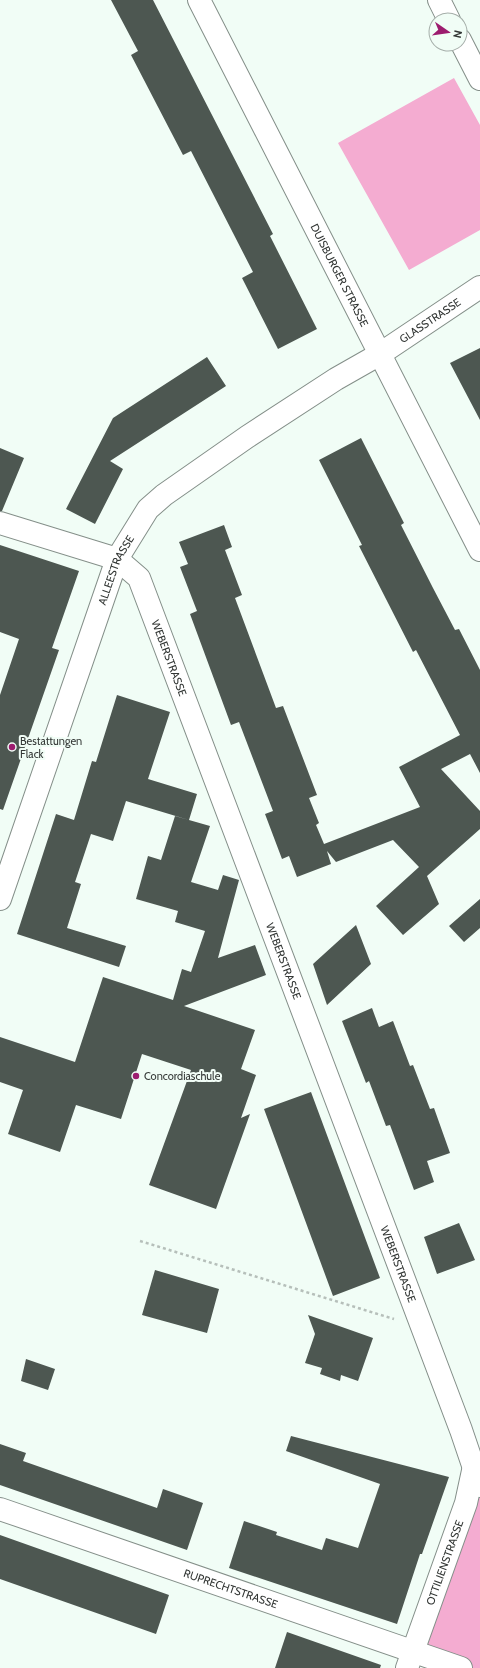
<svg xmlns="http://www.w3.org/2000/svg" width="480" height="1668" font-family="Cabin,sans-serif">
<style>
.green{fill:#f4acd1}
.building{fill:#4d5751}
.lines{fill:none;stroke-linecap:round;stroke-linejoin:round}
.minor-casing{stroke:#848f89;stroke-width:24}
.major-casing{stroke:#848f89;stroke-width:24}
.path{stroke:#b6bfba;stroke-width:2.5;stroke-dasharray:3 3;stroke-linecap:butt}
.minor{stroke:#fff;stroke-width:22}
.major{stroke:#fff;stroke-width:22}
.poi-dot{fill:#9d1c6f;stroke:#f1fdf6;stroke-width:1.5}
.labels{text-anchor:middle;stroke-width:4;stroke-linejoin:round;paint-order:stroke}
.street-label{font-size:11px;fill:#333735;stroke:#f1fdf6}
.poi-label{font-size:11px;fill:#333735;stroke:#f1fdf6;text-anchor:start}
</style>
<rect width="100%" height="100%" fill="#f1fdf6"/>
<path class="green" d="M454,78l26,47v105l-71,40 -71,-127z
M480,1486v182h-19l-48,-17z"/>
<path class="building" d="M111,0h42l120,234 -3,2 47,93 -39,20 -36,-71 11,-6 -62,-121 -8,4 -12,-23 -40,-77 7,-4z
M480,348v72l-30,-57z
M207,357l19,29 -116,75 13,8 -28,55 -29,-15 47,-91z
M361,438l43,85 -3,2 32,63 22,42 4,-1 21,41v103l-10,-19 -29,15 39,42v18l-53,47 12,28 -36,31 -27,-29 43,-39 -26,-27 -57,22 -9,-11 4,13 -34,13 -8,-21 -7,3 -17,-45 8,-3 -34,-89 -8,3 -41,-111 7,-3 -17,-44 8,-3 -9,-22 45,-17 8,22 -7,3 17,45 -7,3 41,110 7,-2 34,89 -8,3 10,25 -3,2 8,19 96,-37 -21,-40 61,-32 -44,-85 -3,2 -54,-106 3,-1 -43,-85z
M0,448l24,10 -22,53h-2z
M0,545l79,26 -27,77 7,2 -56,160 -3,-1v-114l19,-56 -19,-7z
M117,695l53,17 -22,67 49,15 -8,26 -63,-19 -13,40 -22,-7 -16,48 6,2 -14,44 59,18 -7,21 -102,-33 39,-120 18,6 18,-59 4,1z
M175,816l35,10 -19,56 27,8 5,-15 16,5 -21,78 37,-13 11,30 -82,31 71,24 -14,39 15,6 -15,43 9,-4 -34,95 -67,-24 42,-115 -49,-16 -21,65 -45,-14 -16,47 -52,-18 15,-44 -23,-8v-45l75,25 28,-85 70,23 9,-31 9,3 14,-41 -30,-9 3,-11 -42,-12 12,-43 13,4z
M480,899v29l-16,14 -15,-16z
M356,925l15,39 -44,41 -14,-41z
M372,1008l7,19 14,-6 17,45 3,-1 17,44 4,-1 16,45 -23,8 7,21 -20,8 -24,-65 -4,1 -17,-45 -3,2 -24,-62z
M311,1092l69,186 -47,18 -69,-187z
M459,1223l16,37 -38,14 -13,-37z
M155,1270l64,19 -12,44 -65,-18z
M308,1315l65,23 -15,43 -17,-6 -1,6 -20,-7 2,-6 -17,-5 10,-29z
M26,1359l29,10 -7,21 -27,-9z
M291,1436l158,41 -27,77h-2l-23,70 -168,-56 15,-47 33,11 -1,3 46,15 4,-12 32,10 22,-64 -94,-33z
M0,1444l26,9 -3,8 134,47 6,-19 40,14 -16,47 -187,-65z
M0,1535l169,60 -13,39 -156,-55z
M287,1632l94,33 -1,3h-105z"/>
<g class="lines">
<defs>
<g id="minor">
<path d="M439,0l10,20"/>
<path d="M460,40l20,39"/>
<path id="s1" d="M0,523l117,36 22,19 322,852 19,56"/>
<path id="s2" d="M0,899l117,-340 31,-50 16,-14 83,-58 89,-58 44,-25 100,-67"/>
<path id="s3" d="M0,1509l461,159"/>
<path id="s4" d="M407,1668l59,-165 8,-37"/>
</g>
<g id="major">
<path id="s5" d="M199,0l281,550"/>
</g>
</defs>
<use href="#minor" class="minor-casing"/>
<use href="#major" class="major-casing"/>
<path class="path" d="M140,1241l254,78"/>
<use href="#minor" class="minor"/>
<use href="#major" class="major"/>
</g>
<g class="poi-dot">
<circle cx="12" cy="747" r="4"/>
<circle cx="136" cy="1076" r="4"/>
</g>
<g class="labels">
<g class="street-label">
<text dy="4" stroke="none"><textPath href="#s5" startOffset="309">DUISBURGER STRASSE</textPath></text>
<text dy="4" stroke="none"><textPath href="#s2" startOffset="758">GLASSTRASSE</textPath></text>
<text dy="4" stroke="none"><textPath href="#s2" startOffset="349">ALLEESTRASSE</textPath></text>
<text dy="4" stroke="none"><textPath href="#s1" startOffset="237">WEBERSTRASSE</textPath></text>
<text dy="4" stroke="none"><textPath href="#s1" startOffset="561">WEBERSTRASSE</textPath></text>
<text dy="4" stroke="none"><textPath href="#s1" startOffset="885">WEBERSTRASSE</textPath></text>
<text dy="4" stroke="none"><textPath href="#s4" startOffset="112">OTTILIENSTRASSE</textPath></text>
<text dy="4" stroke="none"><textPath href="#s3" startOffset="244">RUPRECHTSTRASSE</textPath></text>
</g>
<g class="poi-label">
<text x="20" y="745">Bestattungen<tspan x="20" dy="13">Flack</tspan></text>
<text x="144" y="1080">Concordiaschule</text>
</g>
</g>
<g transform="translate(448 32) rotate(103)"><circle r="19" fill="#f1fdf6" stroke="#a5aea9"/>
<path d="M0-3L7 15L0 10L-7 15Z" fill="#9d1c6f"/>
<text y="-6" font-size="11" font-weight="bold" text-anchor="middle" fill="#333735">N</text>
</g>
</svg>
